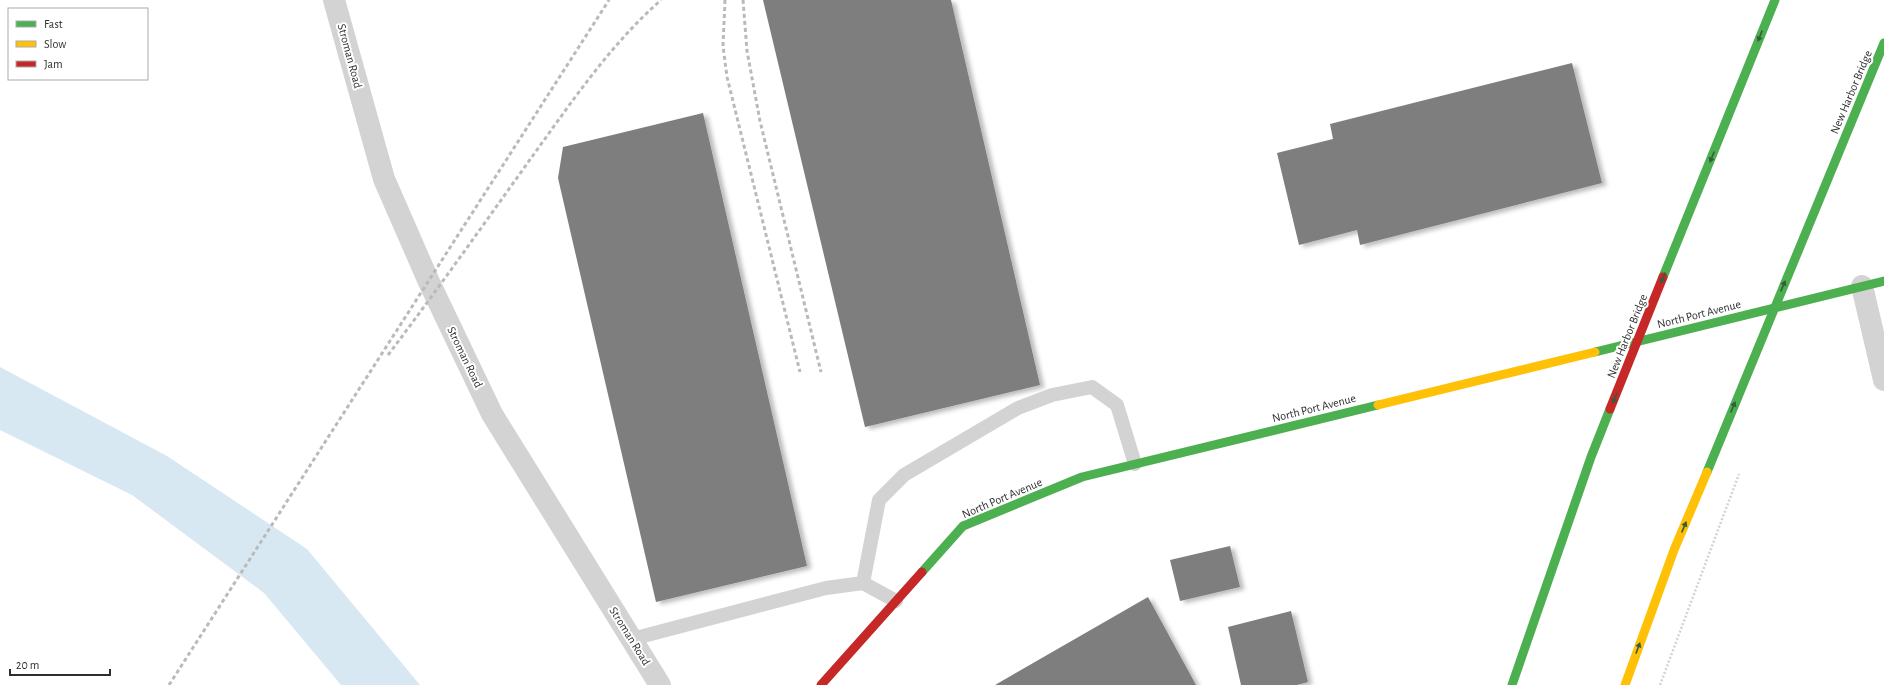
<svg xmlns="http://www.w3.org/2000/svg" width="1884" height="685" font-family="'Alegreya Sans',sans-serif">
<style>
.water{fill:#d8e8f2}
.building{fill:#7e7e7e;filter:url(#shadow)}
.lines{fill:none;stroke-linecap:round;stroke-linejoin:round}
.lane{stroke:#d3d3d3;stroke-width:14}
.street{stroke:#d3d3d3;stroke-width:22}
.fast{stroke:#4caf50;stroke-width:9}
.slow{stroke:#ffc107;stroke-width:9}
.jam{stroke:#c62828;stroke-width:9}
.rail{stroke:#bababa;stroke-width:3;stroke-dasharray:4 3;stroke-linecap:butt}
.path-bridge{stroke:#d3d3d3;stroke-width:2.5;stroke-dasharray:2 2;stroke-linecap:butt}
.fast-bridge{stroke:#4caf50;stroke-width:9}
.slow-bridge{stroke:#ffc107;stroke-width:9}
.jam-bridge{stroke:#c62828;stroke-width:9}
.oneway{fill:#385b3a}
.labels{text-anchor:middle;stroke-width:4;stroke-linejoin:round;paint-order:stroke}
.street-label{font-size:12px;fill:#2e2e2e;stroke:#fff}
</style>
<defs>
<filter id="shadow"><feDropShadow dx="4.5" dy="2.5" stdDeviation="2" flood-color="#0004"/></filter>
</defs>
<rect width="100%" height="100%" fill="#fff"/>
<path class="water" d="M0,367l167,89 140,93 113,136h-79l-77,-92 -132,-98 -132,-65z"/>
<path class="building" d="M763,0h188l89,385 -175,42z
M1572,63l30,120 -242,62 -3,-15 -58,15 -22,-92 56,-14 -3,-15z
M703,113l104,453 -151,36 -98,-424 5,-31z
M1230,546l10,41 -60,14 -10,-41z
M1148,597l48,88h-201z
M1291,611l17,71 -11,3h-56l-13,-58z"/>
<g class="lines">
<path class="lane" d="M863,583l16,-83 25,-25 114,-67 34,-13 40,-8 25,18 18,59
M632,639l194,-51 37,-5 33,18"/>
<path class="street" d="M334,0l50,179 45,103 63,132 168,271
M1862,286l22,94"/>
<path class="fast" d="M1595,352l289,-71
M922,572l41,-46 119,-49 296,-72"/>
<path class="slow" d="M1378,405l217,-53"/>
<path class="jam" d="M821,685l101,-113"/>
<path class="rail" d="M725,0l-2,46 4,31 73,295
M743,0l4,51 13,70 61,251
M388,355c50,-66 98,-134 146,-201 39,-54 77,-110 127,-154
M169,685l440,-685"/>
<path class="path-bridge" d="M1660,685l79,-211"/>
<path class="fast-bridge" d="M1663,277l112,-277
M1707,472l177,-429
M1512,685l79,-228 19,-48"/>
<path class="slow-bridge" d="M1625,685l49,-135 33,-78"/>
<path class="jam-bridge" d="M1610,409l53,-132"/>
</g>
<defs><path id="oneway-solid" d="M-6-.8H1V-3.2L6.5 0L1 3.2V.8H-6Z"/></defs>
<g class="oneway">
<use href="#oneway-solid" transform="translate(1760 36) rotate(112)"/>
<use href="#oneway-solid" transform="translate(1712 157) rotate(112)"/>
<use href="#oneway-solid" transform="translate(1663 278) rotate(112)"/>
<use href="#oneway-solid" transform="translate(1783 286) rotate(-67)"/>
<use href="#oneway-solid" transform="translate(1615 398) rotate(112)"/>
<use href="#oneway-solid" transform="translate(1733 407) rotate(-67)"/>
<use href="#oneway-solid" transform="translate(1684 527) rotate(-67)"/>
<use href="#oneway-solid" transform="translate(1638 648) rotate(-70)"/>
</g>
<g class="labels">
<g class="street-label">
<text transform="translate(350 56) rotate(75)" y="4">Stroman Road</text>
<text transform="translate(1851 92) rotate(-67)" y="4">New Harbor Bridge</text>
<text transform="translate(1699 314) rotate(-14)" y="4">North Port Avenue</text>
<text transform="translate(1627 336) rotate(-68)" y="4">New Harbor Bridge</text>
<text transform="translate(465 357) rotate(64)" y="4">Stroman Road</text>
<text transform="translate(1314 408) rotate(-14)" y="4">North Port Avenue</text>
<text transform="translate(1002 498) rotate(-23)" y="4">North Port Avenue</text>
<text transform="translate(630 636) rotate(58)" y="4">Stroman Road</text>
</g>
</g>
<rect x="8" y="8" width="140" height="72" fill="#ffffff" stroke="#ababab"/>
<rect x="16" y="21" width="20" height="6" fill="#4caf50" stroke="#ababab"/>
<text x="44" y="28" font-size="12" fill="#2e2e2e">Fast</text>
<rect x="16" y="41" width="20" height="6" fill="#ffc107" stroke="#ababab"/>
<text x="44" y="48" font-size="12" fill="#2e2e2e">Slow</text>
<rect x="16" y="61" width="20" height="6" fill="#c62828" stroke="#ababab"/>
<text x="44" y="68" font-size="12" fill="#2e2e2e">Jam</text>
<path d="M10 669v6h100v-6" fill="none" stroke="#2e2e2e" stroke-width="2"/>
<text x="16" y="669" font-size="12" fill="#2e2e2e" stroke="#ffffff" stroke-width="3" paint-order="stroke">20 m</text>
</svg>
